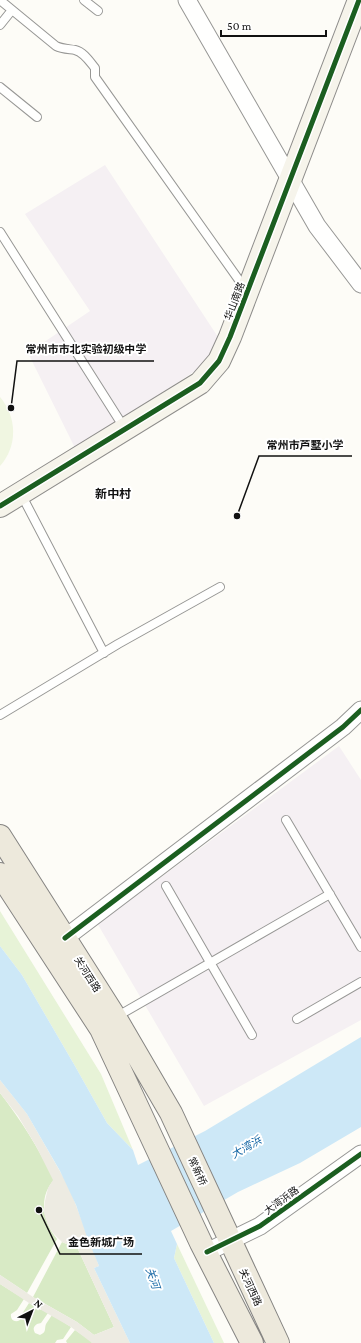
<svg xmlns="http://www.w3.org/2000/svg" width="361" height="1343" font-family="'Crimson Pro','Noto Sans SC',serif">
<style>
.industrial{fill:#f5f0f3}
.green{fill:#e7f3d7}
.forest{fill:#d8eac5}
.pitch{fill:#f0f6e1}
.plaza{fill:#edebe2}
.water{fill:#cde8f7}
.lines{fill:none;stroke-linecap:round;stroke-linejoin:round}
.lane-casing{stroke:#979795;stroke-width:10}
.street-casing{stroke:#979795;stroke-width:19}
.secondary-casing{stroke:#8e8d8b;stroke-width:24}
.primary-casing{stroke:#858482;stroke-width:24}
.lane{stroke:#fffffe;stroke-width:8}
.street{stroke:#fffffe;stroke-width:17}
.secondary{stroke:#f6f4eb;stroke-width:22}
.primary{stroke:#ede9dc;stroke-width:22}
.cycleway-casing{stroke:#fff;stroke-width:8}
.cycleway{stroke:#1b5e20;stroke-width:5}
.labels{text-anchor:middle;stroke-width:4;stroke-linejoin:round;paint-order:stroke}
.street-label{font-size:10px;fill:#111;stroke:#fff}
.water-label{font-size:11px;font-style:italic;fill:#1768a6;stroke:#fff}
.quarter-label{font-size:12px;font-weight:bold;fill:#111;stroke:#fff}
.leader{fill:none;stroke:#111;stroke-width:1.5}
.callout-dot{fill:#111;stroke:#fff;stroke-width:1.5}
.callout-label{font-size:11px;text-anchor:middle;font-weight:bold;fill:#111;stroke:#fff;stroke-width:4;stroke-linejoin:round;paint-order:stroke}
</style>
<rect width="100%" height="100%" fill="#fdfcf7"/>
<path class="industrial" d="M105,165l113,172 -14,28 -128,85 -48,-97 62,-42 -65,-97z
M339,746l22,34v240l-157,86 -107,-183 59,-42z"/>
<path class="green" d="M0,911l101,163 32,76 -26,-27 -32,-57 -53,-91 -22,-29z
M177,1244l47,99h-10l-40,-85z"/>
<path class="forest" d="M0,1093c21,27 39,56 54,87 -16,17 -11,42 3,59l-30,54 -27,-18z
M62,1242l7,3h7l38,82 -20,8 -17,-13 -44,-25z
M0,1284l24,15 -7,11 -6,4c-1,6 4,9 9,6l2,-6 7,-11 19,10 -7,10 -4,1c-4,3 -4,5 -2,9l5,2c7,-3 4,-6 6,-11 2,-3 4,-6 6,-9l19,12 -8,12 -6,1 -2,3h-55z
M75,1330l16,11 1,2h-25l-1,-2z"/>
<path class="pitch" d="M0,397c17,20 18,49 0,69z"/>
<path class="plaza" d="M0,1080l27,34 42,73 30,79 -5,2 36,75h-38l-21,-16 -42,-24 -29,-19v-9l33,22 44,25 17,13 20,-8 -38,-82h-7l-7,-3 -9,-9 -5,-8 -4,-12 1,-12 3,-13 5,-8 -17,-34 -18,-30 -18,-23z"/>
<path class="water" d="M0,946l22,29 53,91 32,57 26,27 5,15 67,-34 156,-94v90l-61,36 -62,29 -67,39 6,13 -3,14 40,85h-84l-36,-75 5,-2 -12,-29 -11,-32 -16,-34 -33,-57 -27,-34z"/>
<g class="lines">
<defs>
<path id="lane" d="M0,0l56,46c6,3 13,3 19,4 9,2 15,12 20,18v9l151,213
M84,0l14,11
M0,25l12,-15
M0,87l37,30
M0,232l125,197
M21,494l83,159
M0,715l118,-71 102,-57
M286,820l75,127
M166,886l86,149
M116,1017l214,-123
M297,1019l64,-37"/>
<path id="street" d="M187,0l130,226 44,58
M65,938l278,-211 18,-17
M207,1252l53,-26 101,-72"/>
<path id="secondary" d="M0,506l200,-123 19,-22 11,-24 129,-337"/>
<path id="primary" d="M0,836l115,181 56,96 107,230
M0,874l101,155 100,214 51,100"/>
</defs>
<use href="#lane" class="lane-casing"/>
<use href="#street" class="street-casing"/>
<use href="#secondary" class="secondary-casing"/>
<use href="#primary" class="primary-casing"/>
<use href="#lane" class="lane"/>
<use href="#street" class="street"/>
<use href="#secondary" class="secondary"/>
<use href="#primary" class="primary"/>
<defs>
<path id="cycleway" d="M0,506l200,-123 19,-22 11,-24 129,-337
M65,938l278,-211 18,-17
M207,1252l53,-26 101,-72"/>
</defs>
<use href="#cycleway" class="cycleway-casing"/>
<use href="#cycleway" class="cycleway"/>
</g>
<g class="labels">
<g class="street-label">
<text transform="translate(234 301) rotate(-69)" y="4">华山南路</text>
<text transform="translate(88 974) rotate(58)" y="4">关河西路</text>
<text transform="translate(198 1171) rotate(65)" y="4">常新桥</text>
<text transform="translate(281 1200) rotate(-36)" y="4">大湾浜路</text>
<text transform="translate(251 1287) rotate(65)" y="4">关河西路</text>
</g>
<g class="water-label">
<text transform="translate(246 1147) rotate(-30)" y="4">大湾浜</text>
<text transform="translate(153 1278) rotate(71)" y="4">关河</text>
</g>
<g class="quarter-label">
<text x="113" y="498">新中村</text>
</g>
</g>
<path class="leader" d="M11 408L17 361H154M237 516L259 456H352M39 1210L60 1254H142"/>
<g class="callout-dot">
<circle cx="11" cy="408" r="4"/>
<circle cx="237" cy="516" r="4"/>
<circle cx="39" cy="1210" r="4"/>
</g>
<g class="callout-label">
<text x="86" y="353">常州市市北实验初级中学</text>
<text x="305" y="449">常州市芦墅小学</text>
<text x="101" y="1246">金色新城广场</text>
</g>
<g transform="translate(32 1311) rotate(42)" stroke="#ffffff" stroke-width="3" paint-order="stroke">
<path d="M0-3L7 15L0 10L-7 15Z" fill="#111111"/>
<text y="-6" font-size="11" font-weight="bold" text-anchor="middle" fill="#111111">N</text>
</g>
<path d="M221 30v6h105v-6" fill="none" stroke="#111111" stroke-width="2"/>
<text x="227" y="30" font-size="12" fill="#111111" stroke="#ffffff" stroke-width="3" paint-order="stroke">50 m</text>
</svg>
